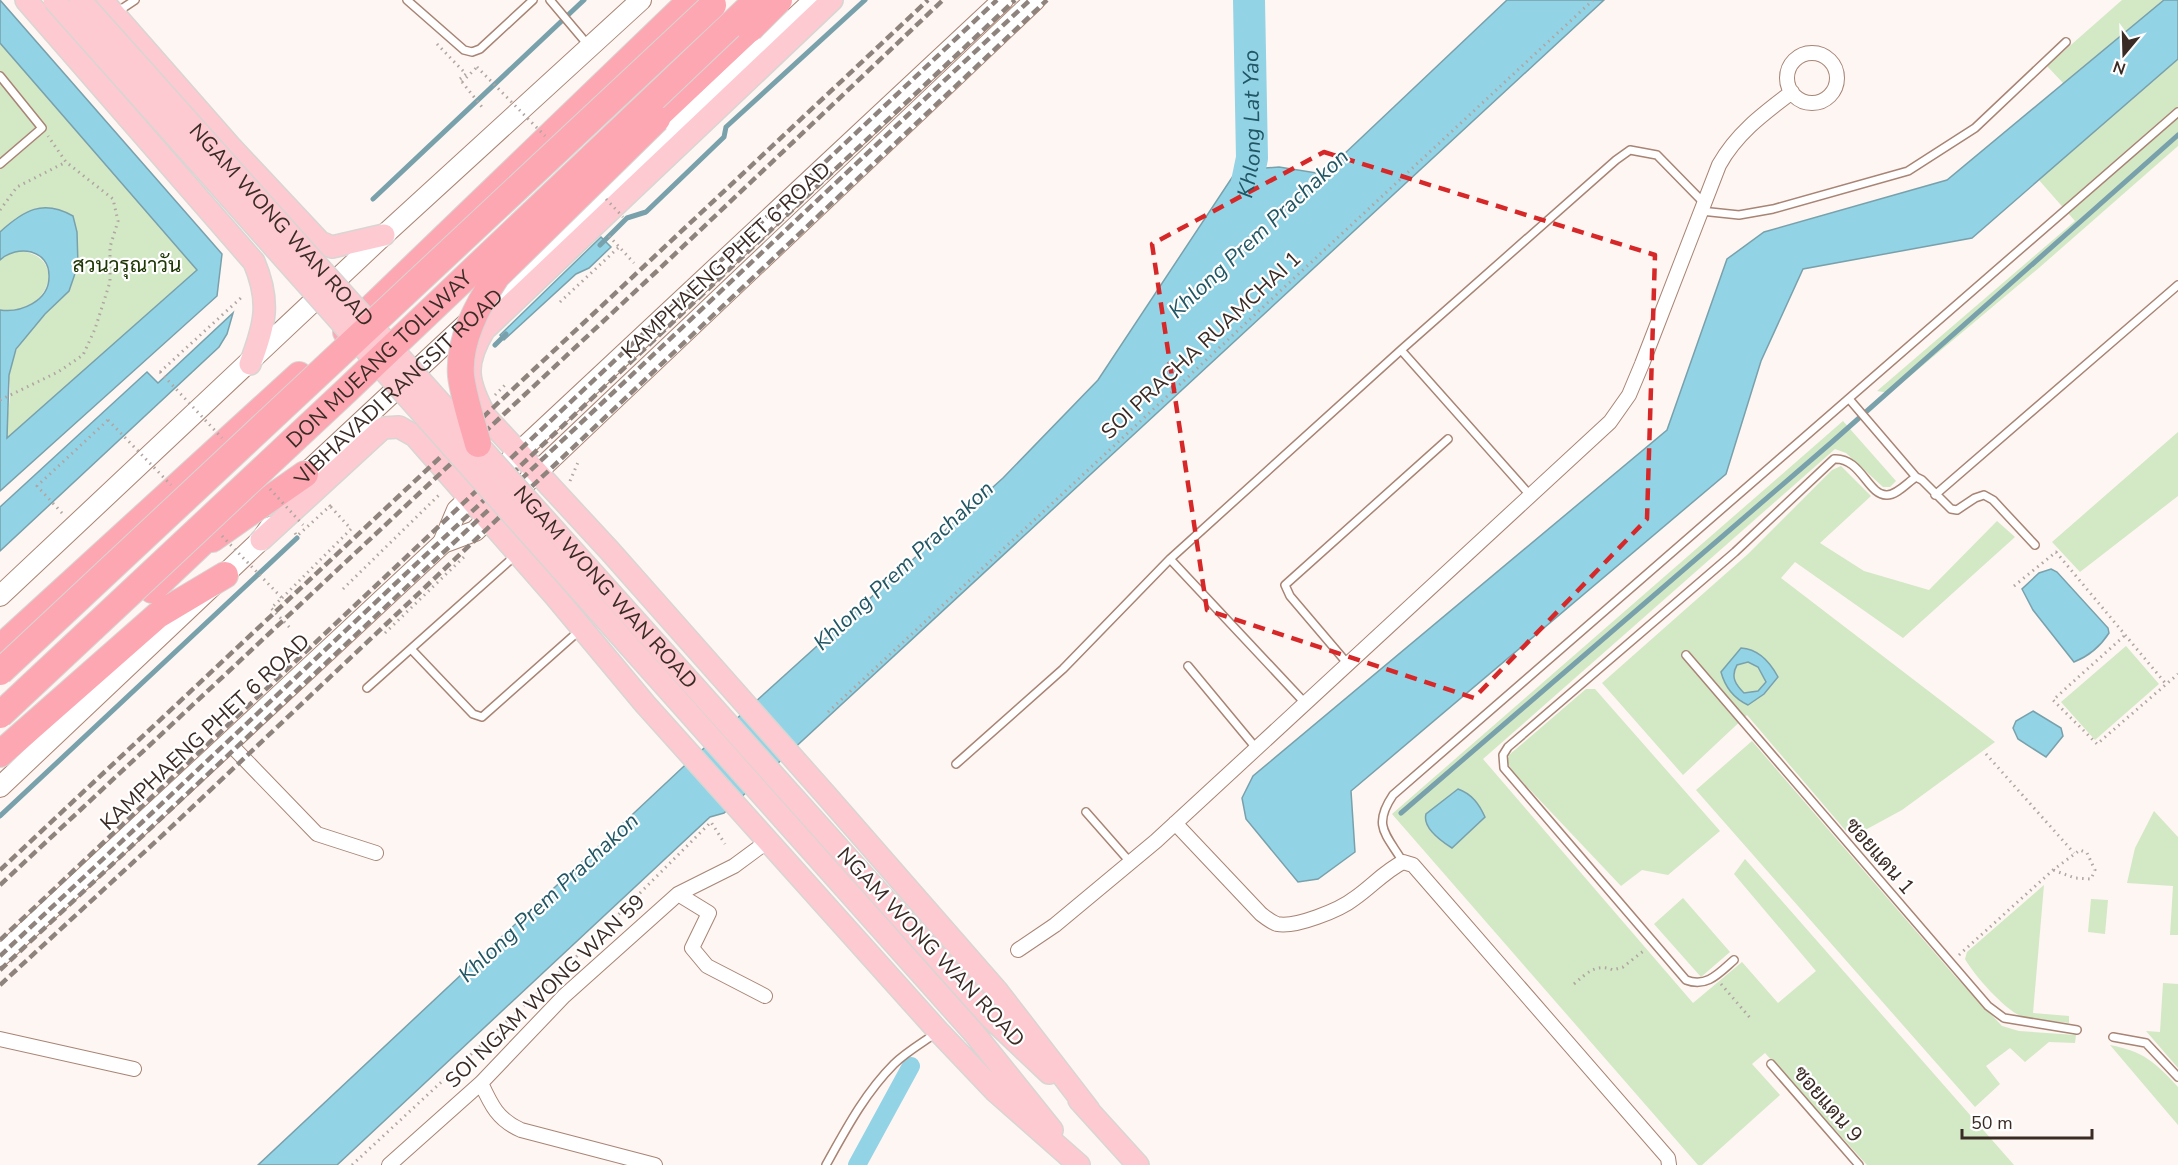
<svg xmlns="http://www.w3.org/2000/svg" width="2178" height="1165" font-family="'Nunito Sans',Sarabun,sans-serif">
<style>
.green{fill:#d3e8c5}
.water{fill:#93d3e6;stroke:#78a1ac;stroke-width:1.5;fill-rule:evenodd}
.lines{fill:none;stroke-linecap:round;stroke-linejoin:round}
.stream{stroke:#78a1ac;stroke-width:5}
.canal{stroke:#93d3e6;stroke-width:18}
.river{stroke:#93d3e6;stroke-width:32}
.lane-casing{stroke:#a88475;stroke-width:10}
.street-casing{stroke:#a88475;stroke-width:16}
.secondary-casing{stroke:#a88475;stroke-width:22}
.primary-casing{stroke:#d8d5d3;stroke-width:24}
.highway-casing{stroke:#d8d5d3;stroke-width:28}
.path{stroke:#b0a5a1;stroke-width:3;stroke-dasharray:1.5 4.5;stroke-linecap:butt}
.lane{stroke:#fff;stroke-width:7}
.street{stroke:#fff;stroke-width:14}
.secondary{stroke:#fff;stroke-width:20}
.primary{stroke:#fecad1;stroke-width:21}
.highway{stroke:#fda7b2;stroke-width:26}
.rail{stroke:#8f837d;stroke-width:4.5;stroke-dasharray:9 4.5;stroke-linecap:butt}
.primary-bridge-casing{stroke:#d8d5d3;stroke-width:24;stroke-linecap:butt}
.highway-bridge-casing{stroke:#d8d5d3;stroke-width:28;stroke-linecap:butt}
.path-bridge{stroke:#b0a5a1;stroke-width:3;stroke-dasharray:1.5 4.5;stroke-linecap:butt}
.primary-bridge{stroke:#fecad1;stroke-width:21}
.highway-bridge{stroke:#fda7b2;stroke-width:26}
.marked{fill:none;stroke:#d62828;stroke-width:4.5;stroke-dasharray:12 8;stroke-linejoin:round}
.labels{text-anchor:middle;stroke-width:4.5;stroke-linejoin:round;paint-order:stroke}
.street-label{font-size:21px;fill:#3a2b25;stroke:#fff}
.park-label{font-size:21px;fill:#1c3503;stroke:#fff}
.water-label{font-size:22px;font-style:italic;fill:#215664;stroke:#fff}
</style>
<rect width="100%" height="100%" fill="#fef6f2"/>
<path class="green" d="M2122,0h42l-100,84 -17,-18z
M0,43l197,227 -190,169c-2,-17 3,-31 3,-47 1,-6 -2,-13 -1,-19 5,-34 37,-60 60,-82l-53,-73 -16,14z
M2178,59v87l-138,121 -150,126 -13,-2 198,-170 -37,-42z
M16,250c57,5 31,68 -16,60v-50z
M1843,421l53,60 -6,6h-7l-37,-34 -11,-4 -352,310 210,244 49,-41 36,41 38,-32 -82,-97 11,-15 269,306h-147l-102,-112 -13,11 28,31 -78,70h-4l-306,-351z
M2178,432v64l-98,76 -28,-30z
M1841,466l30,30 -51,47 44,28 65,19 68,-69 18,16 -112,101 -108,-76 -14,16 214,164 -93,68 -46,25 -10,-4 -99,-116 -64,60 -81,-92 146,-129 84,-84z
M2126,646l33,38 -64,56 -34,-38z
M1586,689h9l125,142 -52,44 -26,-5 -21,16 -108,-114 -6,-10 2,-7z
M1752,741l201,233 49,52 17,5 57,4 -1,8 -26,-1 -24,20 -15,-14 -24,18 14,18 -25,23 -279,-317z
M2154,811l24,26v98h-8l3,-49 -46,-3 8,-35z
M2044,885l-11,128 36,3v7c-15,-2 -34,-1 -48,-7 -17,-7 -47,-41 -56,-57l2,-7z
M1683,898l47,54 -29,25 -47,-53z
M2091,899l17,1 -3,34 -17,-2z
M2163,983l15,1v84l-32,-37 14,1z
M2110,1045c34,7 44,16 68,42v38z"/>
<path class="water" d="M0,0l222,254 -5,42 -217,195v-181c21,3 49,-9 49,-33 1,-28 -32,-33 -49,-17v-28c24,-22 43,-33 73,-16l4,16 1,33 -9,26 -24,23 -29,35 -7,26 -2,63 190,-168 -197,-227z
M1507,0h97l-880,813 -14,4 -373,348h-79l424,-397 321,-290 95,-98 139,-210 42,-3 44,7z
M2164,0h14v59l-206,179 -169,31 -42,92 -35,113 -375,317 4,61 -37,27 -20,3 -52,-63 -4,-21 11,-22 414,-346 60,-171 37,-27 183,-52z
M601,237l10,10 -22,21 -13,6 -72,66 -4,-5z
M233,313l-6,21 -8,13 -219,204v-44l147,-135 11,11z
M2051,569l6,3 51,56 1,5c-9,14 -20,23 -35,29l-41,-52 -11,-21 17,-16z
M1741,648c18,1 29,14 37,29l-14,17 -16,11c-15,-7 -23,-18 -27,-33zM1748,662l10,5 8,15 -8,9 -14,2c-8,-8 -14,-16 -7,-28z
M2033,711l28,17 2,8 -17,21 -28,-18 -5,-11 3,-7z
M1458,789c14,5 21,15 27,28l-33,31c-11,-7 -30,-20 -26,-34z"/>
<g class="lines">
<path class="stream" d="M373,199l211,-199
M600,245l27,-27 19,-6 78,-75 2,-10 139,-127
M495,345l11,-11
M1401,813l431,-371 346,-307
M0,816l297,-278"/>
<path class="canal" d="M857,1165l54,-99"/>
<path class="river" id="s1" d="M1241,211l11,-53 -3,-158"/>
<defs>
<path id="lane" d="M407,0l57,50 8,2 8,-3 53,-49
M550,0l38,45
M117,12l18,-12
M0,76l42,52 -42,36
M1701,211l38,4 34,-6 135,-38 67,-43 91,-86
M1401,350l128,144
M1850,400l66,77
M1935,495l243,-210
M411,649l62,65 9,3 98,-87
M1686,655l302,351 16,12 73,12
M1347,663l-57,-67 -5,-11 163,-146
M1188,666l68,82
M367,688l149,-133
M1305,703l-135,-144 231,-209 215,-190 14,-10 27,5 47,48
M956,764l107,-95 107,-110
M1086,812l44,50
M1403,862c-17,-28 -31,-36 -10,-67l785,-683
M1734,960c-15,13 -27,28 -48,20l-182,-212 -1,-13 5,-8 227,-195 99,-93c27,-2 34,37 53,36 10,0 21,-13 29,-18l6,3 29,29 6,1 18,-12 9,-3 9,5 42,45
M2113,1037l33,6 32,34
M1771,1064l88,101
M826,1165c20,-36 39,-72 68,-101 12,-12 28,-21 42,-31"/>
<path id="street" d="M1787 78a25 25 0 1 1 50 0a25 25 0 1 1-50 0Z
M229,743l88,91 59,19
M1175,823l86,91c4,3 10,8 16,10 18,4 63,-14 78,-26 16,-11 30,-27 48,-36l10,3 255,293 1,7
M678,894l31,19 -17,35 15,18 58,30
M1018,950l37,-25 101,-84 454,-419 19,-27 13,-31 77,-199c18,-32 44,-51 73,-73
M0,1039l134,30
M481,1083c10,22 17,37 40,47l134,35
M389,1165l92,-82 83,-87 114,-102 56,-28 34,-25"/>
<g id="secondary">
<path id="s2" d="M298,485l7,-11 509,-474"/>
<path d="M443,543l14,-33 546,-510"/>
<path d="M0,596l384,-361 257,-235"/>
<path d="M0,787l261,-247 9,-13"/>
<path d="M0,956l443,-413 32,-12 560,-531"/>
</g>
<path id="primary" d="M26,0l228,262c17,40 11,63 -4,102
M102,0l128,146 90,96 12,5 52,-12
M832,0l-348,330c-21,35 -17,52 2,87l123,133 217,245 172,197 91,118
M261,540l122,-112 16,-1 16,9 140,160 90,108 293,327 57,60 84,74
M991,1018l58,55
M974,1033l78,97
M1079,1100l59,65"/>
<path id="highway" d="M640,132l126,-119
M346,332l345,-332
M212,539l93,-65
M152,590l72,-68
M0,648l299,-273
M0,754l158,-139 67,-40"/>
</defs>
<use href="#lane" class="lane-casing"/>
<use href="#street" class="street-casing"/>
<use href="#secondary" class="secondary-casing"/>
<use href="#primary" class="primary-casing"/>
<use href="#highway" class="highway-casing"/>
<path class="path" d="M437,44l29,30 -6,5 2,3
M462,82l20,25
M462,82l15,-15
M0,210l17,-23 49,-25
M609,236l25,27
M560,302l59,-55
M160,372l84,-77
M495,395l10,-10
M0,400l58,-28 25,-17 12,-26 15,-47v-35l8,-26 -5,-22 -47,-37 -18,-26
M570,481l9,-21
M62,513l-25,-27 71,-66
M295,533l2,3 33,-30 -2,-2
M2014,586l42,-34 110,132
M343,589l97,-95
M282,598l69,-69 -21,-23
M385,633l81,-78
M2124,636l-71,64 44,44 81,-70
M828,712l765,-712
M1986,754l88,99
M1959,955l94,-85 27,-20 7,3 8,17 -4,9 -16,-1 -22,-8
M1574,984c13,-11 22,-21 39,-14l10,-3 23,-18
M1721,984l30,35
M352,1165l225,-209 134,-134 14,22"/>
<use href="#lane" class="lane"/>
<use href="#street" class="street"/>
<use href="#secondary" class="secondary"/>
<use href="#primary" class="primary"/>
<use href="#highway" class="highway"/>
<path class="rail" d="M0,870l928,-870
M0,885l656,-613 287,-272
M0,940l997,-940
M0,956l1015,-956
M0,970l1030,-970
M0,985l166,-153 881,-832"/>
<defs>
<g id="primary-bridge">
<path d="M54,0l920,1033"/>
<path id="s3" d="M80,0l911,1018"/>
</g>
<g id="highway-bridge">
<path d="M750,29l29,-29"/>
<path d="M478,444c-6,-22 -14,-45 -17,-68 -3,-36 17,-72 36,-100l160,-157"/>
<path d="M0,672l713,-667"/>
<path id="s4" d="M0,715l346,-324 411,-391"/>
</g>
</defs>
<use href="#primary-bridge" class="primary-bridge-casing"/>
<use href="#highway-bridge" class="highway-bridge-casing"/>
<path class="path-bridge" d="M477,67l68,69
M606,199l17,18
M160,372l62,66
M108,420l63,65
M270,489l33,36
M222,536l60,62 -11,10 20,21"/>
<use href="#primary-bridge" class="primary-bridge"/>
<use href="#highway-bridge" class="highway-bridge"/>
</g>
<path class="marked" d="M1324,152l331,103 -8,264 -173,179 -267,-88 -55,-366z"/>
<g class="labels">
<g class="street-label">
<text dy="7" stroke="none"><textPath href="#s3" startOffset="302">NGAM WONG WAN ROAD</textPath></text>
<text transform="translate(726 260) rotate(-43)" y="7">KAMPHAENG PHET 6 ROAD</text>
<text transform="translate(1201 345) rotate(-43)" y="7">SOI PRACHA RUAMCHAI 1</text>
<text dy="7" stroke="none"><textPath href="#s4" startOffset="520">DON MUEANG TOLLWAY</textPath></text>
<text dy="7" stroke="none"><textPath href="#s2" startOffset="141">VIBHAVADI RANGSIT ROAD</textPath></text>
<text dy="7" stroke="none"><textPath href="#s3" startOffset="788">NGAM WONG WAN ROAD</textPath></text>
<text transform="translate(205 732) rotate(-43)" y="7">KAMPHAENG PHET 6 ROAD</text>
<text transform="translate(1880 856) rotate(49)" y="7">ซอยแดน 1</text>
<text transform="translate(931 947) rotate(47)" y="7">NGAM WONG WAN ROAD</text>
<text transform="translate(545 991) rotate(-44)" y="7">SOI NGAM WONG WAN 59</text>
<text transform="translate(1828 1104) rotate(49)" y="7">ซอยแดน 9</text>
</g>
<g class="park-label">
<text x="127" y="272">สวนวรุณาวัน</text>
</g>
<g class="water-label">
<text dy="8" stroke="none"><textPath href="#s1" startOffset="88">Khlong Lat Yao</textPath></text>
<text transform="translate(1258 233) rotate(-43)" y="8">Khlong Prem Prachakon</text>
<text transform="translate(903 565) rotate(-43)" y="8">Khlong Prem Prachakon</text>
<text transform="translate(548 897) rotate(-43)" y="8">Khlong Prem Prachakon</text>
</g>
</g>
<g transform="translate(2124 54) rotate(199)" stroke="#ffffff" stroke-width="4.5" paint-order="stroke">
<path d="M0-4.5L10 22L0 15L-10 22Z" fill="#3a2b25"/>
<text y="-9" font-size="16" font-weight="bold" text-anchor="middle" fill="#3a2b25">N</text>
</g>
<path d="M1962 1129v9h130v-9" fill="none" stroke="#3a2b25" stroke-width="3"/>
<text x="1971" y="1129" font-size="18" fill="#3a2b25" stroke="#ffffff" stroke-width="4.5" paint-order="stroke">50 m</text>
</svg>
